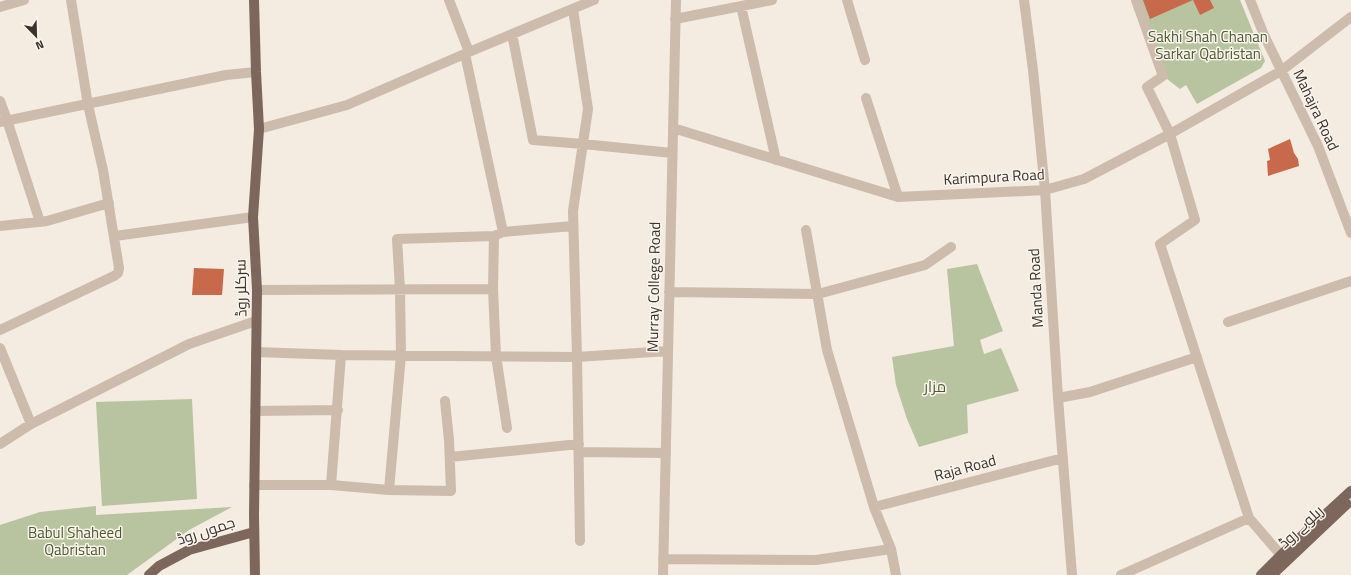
<svg xmlns="http://www.w3.org/2000/svg" width="1351" height="575" font-family="'Titillium Web',Cairo,sans-serif">
<style>
.green{fill:#b8c4a0}
.building{fill:#c8694b}
.lines{fill:none;stroke-linecap:round;stroke-linejoin:round}
.minor{stroke:#cdbbac;stroke-width:10}
.major{stroke:#7d675c;stroke-width:10}
.labels{text-anchor:middle;stroke-width:3;stroke-linejoin:round;paint-order:stroke}
.park-label{font-size:15px;fill:#4a5a2e;stroke:#fbf5ee}
.street-label{font-size:15px;fill:#3b302b;stroke:#fbf5ee}
</style>
<rect width="100%" height="100%" fill="#f4ebe1"/>
<path class="green" d="M1136,0h104l25,61 -4,7 -64,36 -11,-19 -6,4 -17,-13z
M977,264l26,67 -23,9 4,14 17,-6 18,43 -52,14 1,28 -49,14 -12,-28 -11,-34 -4,-28 62,-11 -7,-77z
M192,399l5,100 -95,7 -6,-104z
M96,506v9l136,-8 -43,23 -62,45h-127v-50l40,-13z"/>
<path class="building" d="M1143,0h50l-43,19z
M1193,0h17l4,8 -14,7z
M1290,139l4,14 4,6 1,7 -31,10 -1,-15 3,-1 -2,-11z
M194,268l30,1 -2,26h-30z"/>
<g class="lines">
<path class="minor" d="M449,0l20,52
M847,0l18,60
M1024,0l9,70 12,120 13,208 14,177
M1136,0l27,76 -16,11 23,47 25,86 -35,24 89,274 37,43
M1250,0l14,35 54,111 33,87
M741,6l35,154
M0,7l24,-7
M573,9l15,100 -15,102 4,146 3,184
M675,19l97,-19
M512,34l21,106 50,4 89,9
M465,54l38,178
M866,98l32,99
M0,101l7,19 33,102
M0,122l226,-47 30,-3
M673,128l225,69 147,-7 39,-11 86,-45 111,-63 70,-54
M259,129l88,-24 122,-53 125,-52
M0,226l47,-5 62,-18
M806,230l21,120 47,157 17,42 5,26
M115,236l138,-19
M494,236l-1,53 3,67 11,72
M257,290l236,-1
M669,292l149,2 107,-29 26,-18
M1228,322l123,-41
M0,330l114,-54 4,-3 1,-5 -16,-98 -15,-65 -17,-105
M0,348l31,76
M256,352l85,3 236,2 91,-6
M1058,398l32,-6 107,-35
M255,411l83,-1
M0,444l31,-20 158,-80 67,-23
M579,452l87,1
M450,457l129,-13
M254,485h77l58,5 62,1 -2,-51 -4,-39
M331,485l10,-130
M389,490l12,-135 -1,-66 -3,-50 97,-3 9,-4 70,-6
M874,507l189,-49
M663,559l153,1 75,-11
M663,575l13,-575
M1121,575l128,-57"/>
<path class="major" d="M254,0l2,72 3,57 -6,88 4,73 -3,225 1,60
M149,575l10,-9 30,-16 65,-18
M1261,575l20,-20 70,-64
M1272,575l75,-71"/>
</g>
<g class="labels">
<g class="park-label">
<text x="1208" y="42">Sakhi Shah Chanan<tspan x="1208" dy="17">Sarkar Qabristan</tspan></text>
<text x="935" y="392">مزار</text>
<text x="75" y="538">Babul Shaheed<tspan x="75" dy="17">Qabristan</tspan></text>
</g>
<g class="street-label">
<text transform="translate(1316 110) rotate(65)" y="5">Mahajra Road</text>
<text transform="translate(994 177) rotate(-3)" y="5">Karimpura Road</text>
<text transform="translate(654 287) rotate(-89)" y="5">Murray College Road</text>
<text transform="translate(241 288) rotate(-91)" y="5">سرکلر روڈ</text>
<text transform="translate(1036 288) rotate(-93)" y="5">Manda Road</text>
<text transform="translate(965 468) rotate(-15)" y="5">Raja Road</text>
<text transform="translate(1301 527) rotate(-43)" y="5">ریلوے روڈ</text>
<text transform="translate(206 531) rotate(-18)" y="5">جموں روڈ</text>
</g>
</g>
<g transform="translate(36 36) rotate(157)" stroke="#fbf5ee" stroke-width="3" paint-order="stroke">
<path d="M0-3L7 15L0 10L-7 15Z" fill="#3b302b"/>
<text y="-6" font-size="11" font-weight="bold" text-anchor="middle" fill="#3b302b">N</text>
</g>
</svg>
